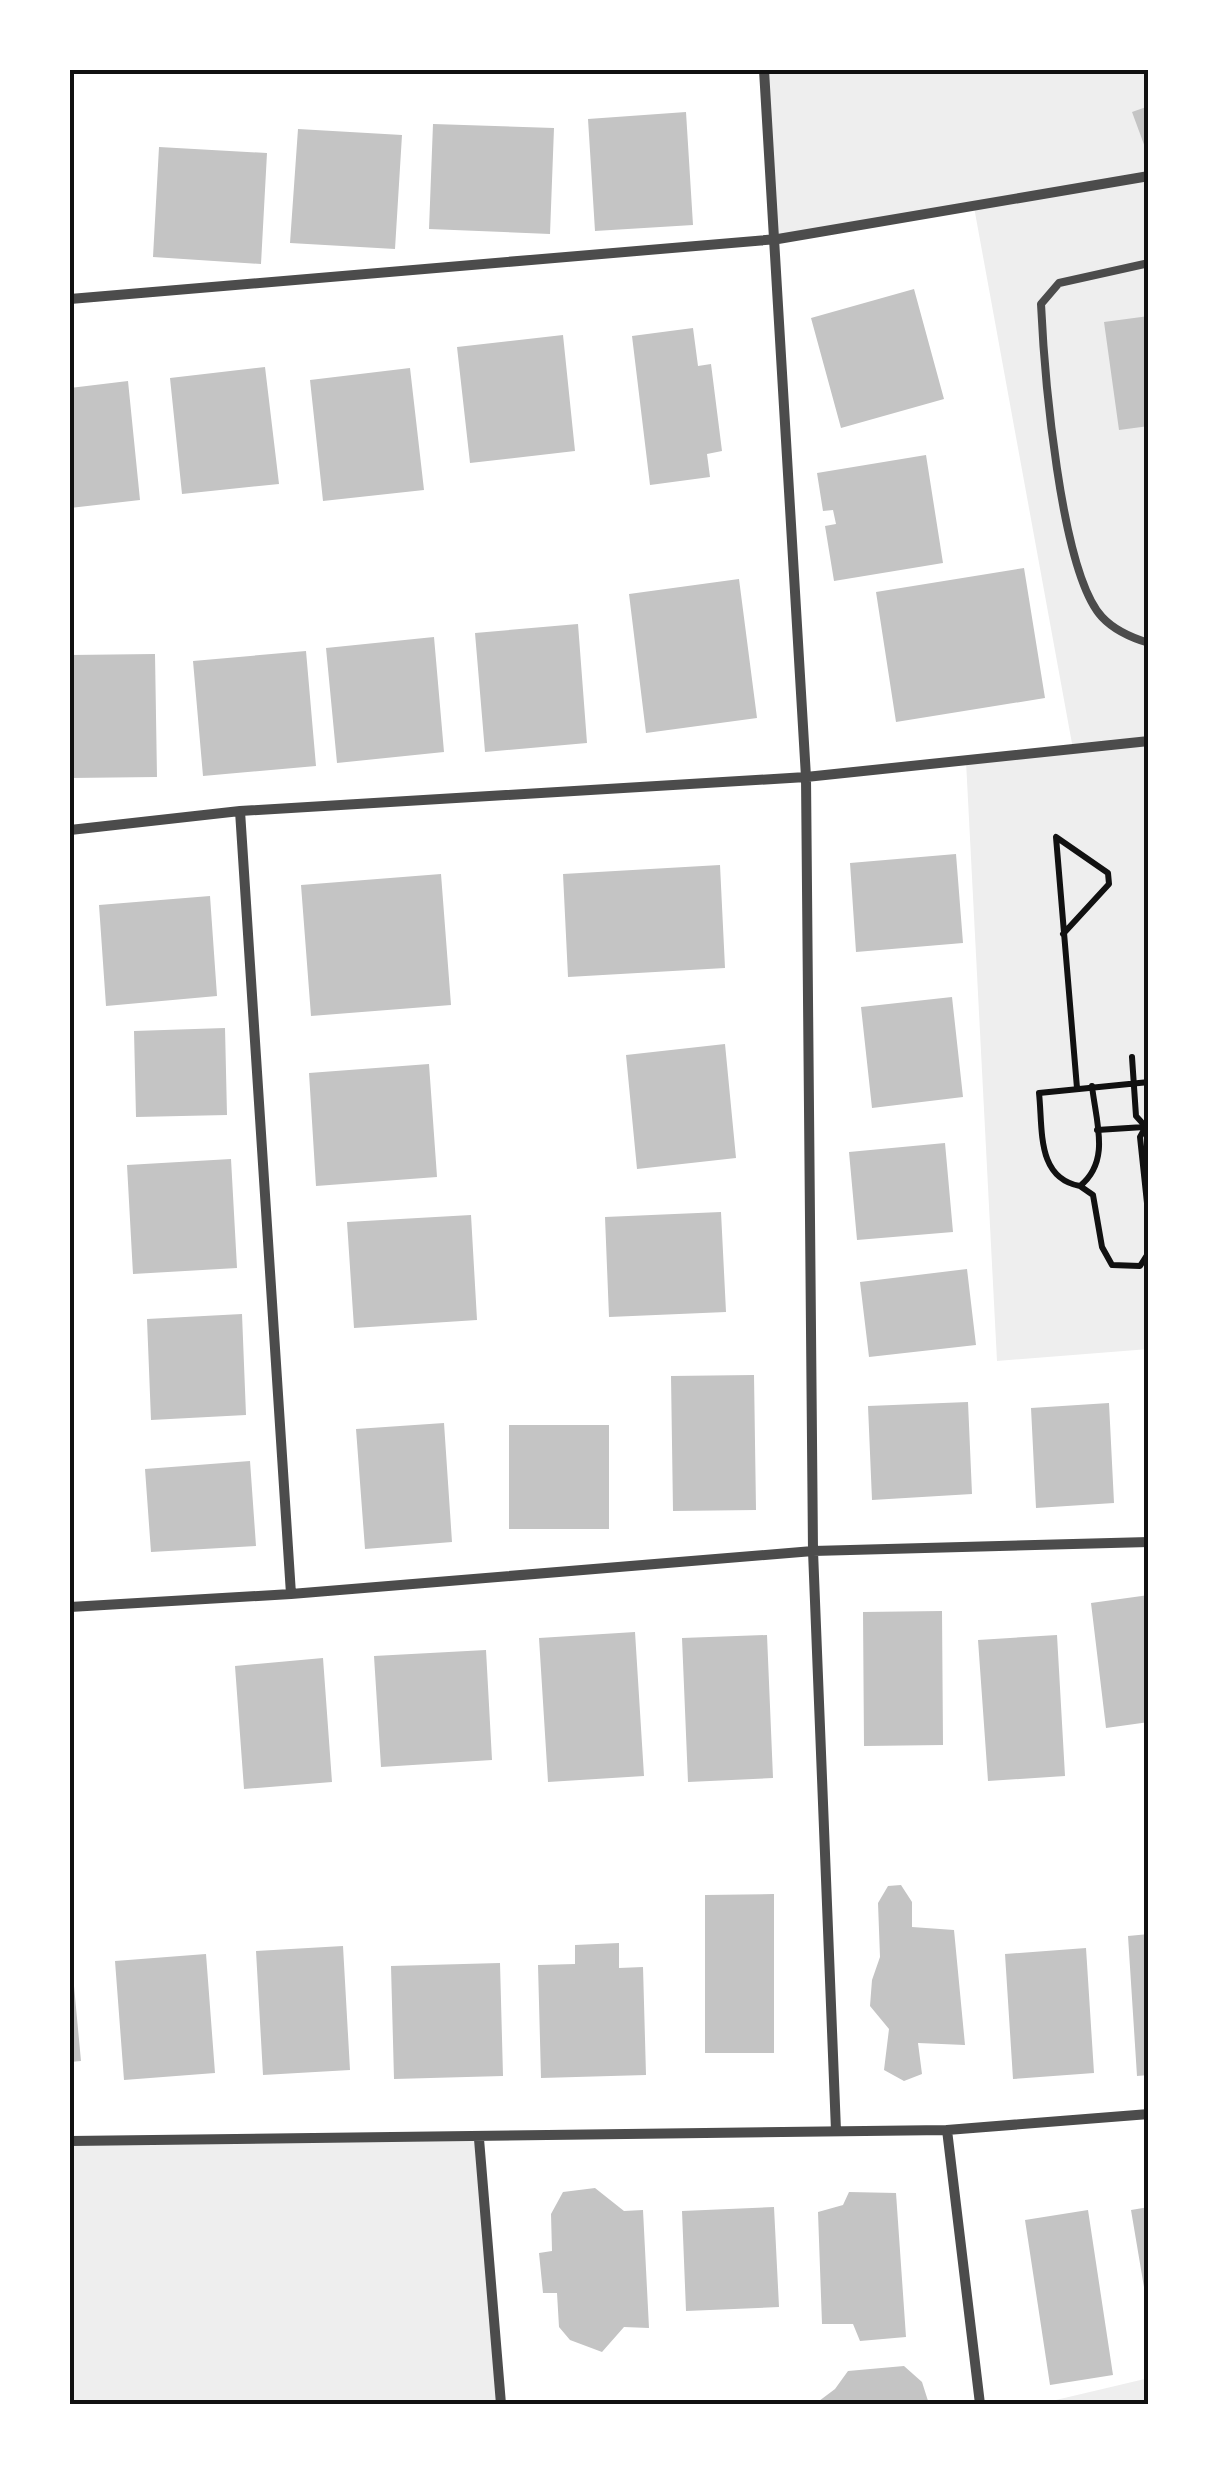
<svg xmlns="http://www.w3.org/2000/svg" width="1219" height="2474" font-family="Karla,sans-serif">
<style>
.green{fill:#eee}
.building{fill:#c4c4c4}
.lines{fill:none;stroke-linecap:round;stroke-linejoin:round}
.path{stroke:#111;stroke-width:6}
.service{stroke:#4c4c4c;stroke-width:8}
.minor{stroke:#4c4c4c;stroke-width:10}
.neatline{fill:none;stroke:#111;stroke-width:4}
</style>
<rect width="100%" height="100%" fill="#fff"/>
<path class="green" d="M764,70h385v1279l-152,12 -31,-600 107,-12 -99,-542 -196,32z
M479,2139l20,265h-429v-263z
M1149,2378v26h-110z"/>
<path class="building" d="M1149,106v43l-3,1 -14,-38z
M686,112l7,113 -98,6 -7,-112z
M433,124l121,4 -4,106 -121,-5z
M298,129l104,6 -7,114 -105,-6z
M159,147l108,6 -6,111 -108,-7z
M914,289l30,110 -103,29 -30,-110z
M1149,316v110l-30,4 -15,-108z
M693,328l5,38 13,-2 11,87 -15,3 3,23 -60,8 -18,-149z
M563,335l12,116 -105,12 -13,-116z
M265,367l14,117 -97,10 -12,-116z
M410,368l14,122 -101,11 -13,-121z
M128,381l12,119 -70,8v-120z
M926,455l17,108 -109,18 -9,-55 11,-2 -3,-14 -10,1 -6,-38z
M1024,568l21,130 -149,24 -20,-130z
M739,579l18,139 -111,15 -17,-139z
M578,624l9,119 -102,9 -10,-119z
M434,637l10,115 -107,11 -11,-115z
M306,651l10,115 -113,10 -10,-115z
M155,654l2,123 -87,1v-123z
M956,854l7,89 -107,9 -6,-89z
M720,865l5,103 -157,9 -5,-103z
M441,874l10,131 -140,11 -10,-131z
M210,896l7,100 -111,10 -7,-101z
M952,997l11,100 -91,11 -11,-101z
M225,1028l2,87 -91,2 -2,-86z
M725,1044l11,114 -99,11 -11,-114z
M429,1064l8,113 -121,9 -7,-113z
M945,1143l8,89 -96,8 -8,-88z
M231,1159l6,109 -104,6 -6,-109z
M721,1212l5,100 -117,5 -4,-100z
M471,1215l6,105 -123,8 -7,-106z
M967,1269l9,76 -107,12 -9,-75z
M242,1314l4,101 -95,5 -4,-101z
M754,1375l2,135 -83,1 -2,-135z
M968,1402l4,92 -100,6 -4,-94z
M1109,1403l5,100 -78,5 -5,-100z
M444,1423l8,119 -87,7 -9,-120z
M509,1425h100v104h-100z
M250,1461l6,85 -105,6 -6,-83z
M1149,1595v127l-43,6 -15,-125z
M942,1611l1,134 -79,1 -1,-134z
M635,1632l9,144 -96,6 -9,-144z
M767,1635l6,143 -85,4 -6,-144z
M1057,1635l8,141 -77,5 -10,-141z
M486,1650l6,110 -111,7 -7,-111z
M323,1658l9,124 -88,7 -9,-123z
M901,1885l11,17v25l42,3 11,115 -47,-2 4,31 -18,7 -20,-11 5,-41 -19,-23 2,-26 8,-23 -2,-54 10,-17z
M774,1894v159h-69v-158z
M1149,1934v141l-12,1 -9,-140z
M70,1943l11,118 -11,1z
M619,1943v25l24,-1 3,108 -105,3 -3,-113 37,-1v-19z
M343,1946l7,124 -87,5 -7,-124z
M1086,1948l8,125 -81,6 -8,-125z
M206,1954l9,119 -91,7 -9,-119z
M500,1963l3,113 -109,3 -3,-113z
M595,2188l29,23 19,-1 6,118 -25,-1 -22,25 -32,-12 -11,-13 -2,-34h-14l-4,-40 13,-2 -1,-37 12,-22z
M849,2192l47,1 10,144 -46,4 -7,-17h-31l-4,-112 25,-7z
M774,2207l5,100 -93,4 -4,-100z
M1149,2207v98h-2l-16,-95z
M1088,2210l25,165 -63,10 -25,-165z
M904,2366l18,16 7,22h-114l20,-15 13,-18z"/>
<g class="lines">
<path class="path" d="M1063,934l46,-50 -1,-11 -52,-36 21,251
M1132,1057l4,59 10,11
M1092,1086c4,36 19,75 -12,100 -44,-8 -37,-57 -41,-93l110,-11
M1149,1121l-9,16 9,85
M1097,1130l47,-3
M1080,1186l13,9 9,52 10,18 28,1 9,-14"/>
<path class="service" d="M1149,263l-90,20 -18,21c3,65 19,268 61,313 13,14 30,21 47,26"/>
<path class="minor" d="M764,70l42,707 7,774 23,580
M70,299l708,-60 371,-63
M240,811l51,783
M70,830l170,-19 566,-34 343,-36
M70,1607l221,-13 522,-43 336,-9
M947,2130l33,274
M479,2139l22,265
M70,2141l877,-11 202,-16"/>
</g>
<rect width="1219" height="2474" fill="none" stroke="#ffffff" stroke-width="145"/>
<rect x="72" y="72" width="1074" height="2330" class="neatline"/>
</svg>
